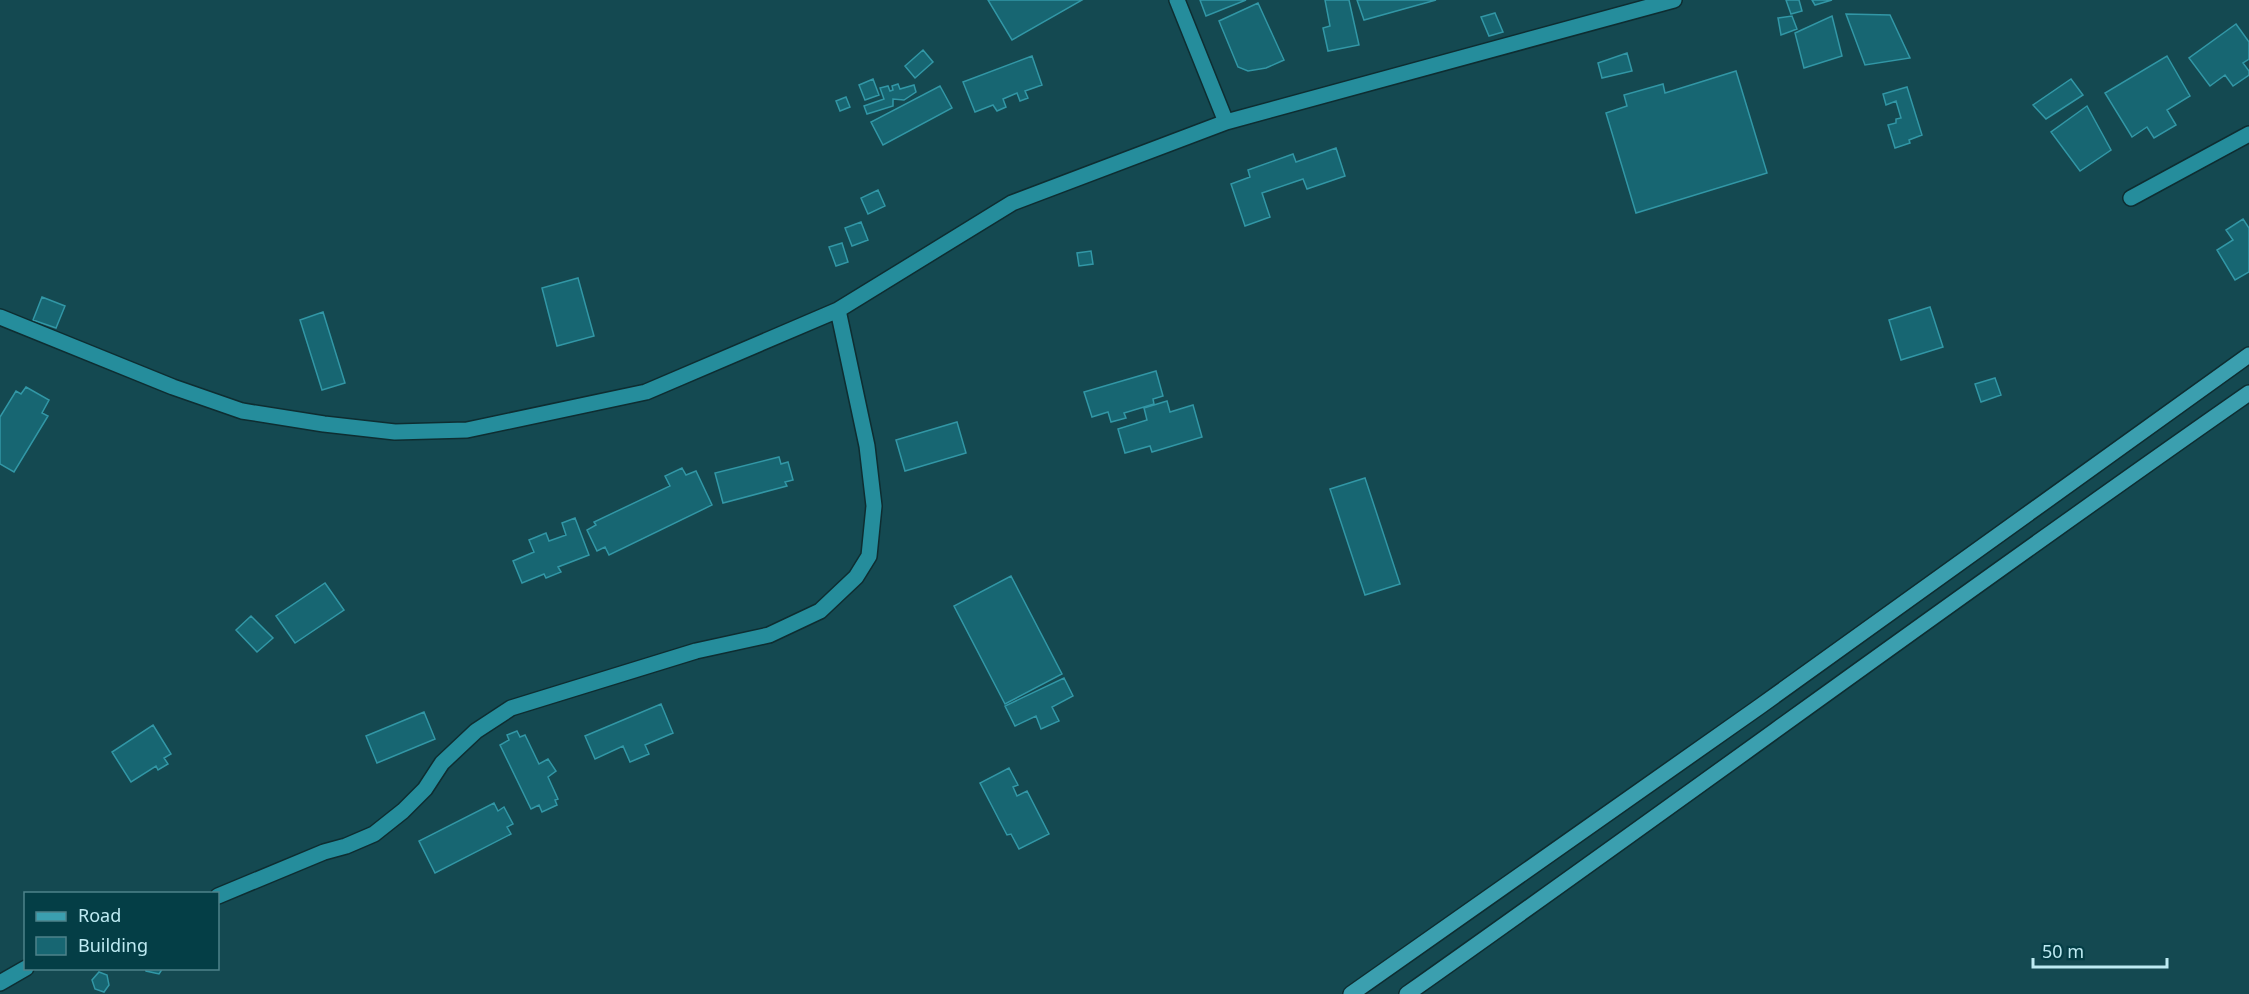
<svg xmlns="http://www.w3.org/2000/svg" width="2249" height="994" font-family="'Noto Sans',sans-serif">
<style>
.building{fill:#176672;stroke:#3297a6;stroke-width:1.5}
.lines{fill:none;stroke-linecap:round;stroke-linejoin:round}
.minor-casing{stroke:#0e2d31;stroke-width:18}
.major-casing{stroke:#0e2d31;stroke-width:18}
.minor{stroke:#258d9c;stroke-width:15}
.major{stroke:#3b9faf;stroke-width:15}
</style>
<rect width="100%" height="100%" fill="#144951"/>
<path class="building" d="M988,0h94l-70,40z
M1200,0h46l-40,16z
M1325,0h24l10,45 -31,6 -5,-23 7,-2z
M1357,0h79l-72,20z
M1786,0h13l3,11 -11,3z
M1812,0h20l-17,5z
M1258,3l26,57 -18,8 -18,3 -10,-4 -19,-46z
M1495,13l8,19 -14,4 -8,-19z
M1846,14l44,1 20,43 -45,7z
M1792,16l5,13 -16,6 -3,-17z
M1832,16l10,40 -38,12 -9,-35z
M2236,24l13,18v17l-6,4 6,8v4l-16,11 -8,-11 -15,11 -21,-28z
M923,50l10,12 -18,16 -10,-12z
M1627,53l5,18 -30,7 -4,-15z
M1032,56l10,29 -17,6 3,7 -8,3 -3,-8 -14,6 3,8 -9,4 -4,-6 -18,7 -12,-30z
M2167,56l23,40 -23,14 9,15 -22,13 -7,-11 -15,10 -27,-44z
M1736,71l31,102 -131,40 -30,-100 21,-7 -3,-11 39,-11 2,9z
M873,79l6,16 -14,5 -6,-15z
M2071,79l12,16 -37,24 -13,-14z
M898,84l2,5 14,-4 2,7 -12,8 -11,-1v7l-26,8 -3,-8 20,-7 -4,-11 8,-2 2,5 3,-1 -1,-4z
M940,86l12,22 -69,37 -12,-23z
M1907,87l15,48 -13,5 1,3 -15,5 -7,-23 8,-2v-4l5,-1 -5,-17 -10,4 -3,-11z
M846,97l4,10 -10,4 -4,-10z
M2087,106l24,44 -31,21 -29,-39z
M1336,148l9,28 -38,13 -4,-10 -41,14 8,24 -25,9 -14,-42 19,-7 -2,-7 45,-16 3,8z
M878,190l7,16 -17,8 -7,-16z
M2243,219l6,9v44l-14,8 -18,-30 16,-10 -7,-10z
M861,222l7,18 -16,6 -7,-18z
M842,243l6,19 -12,4 -7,-19z
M1091,251l2,13 -14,2 -2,-13z
M578,278l16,58 -37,10 -15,-58z
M42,297l23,9 -9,22 -23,-8z
M1930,307l13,40 -42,13 -12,-40z
M323,312l22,71 -23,7 -22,-70z
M1156,371l7,25 -10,3 1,5 -30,9 2,5 -15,4 -3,-10 -16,5 -8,-25z
M1995,378l6,17 -20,7 -6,-18z
M26,387l23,13 -7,13 6,3 -34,56 -14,-8v-47l16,-26 5,3z
M1167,401l3,11 23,-7 9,32 -50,15 -2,-6 -25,7 -7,-24 29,-9 -3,-12z
M957,422l9,31 -61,18 -9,-31z
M779,457l2,7 7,-2 5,18 -8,2 2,4 -64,17 -8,-30z
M682,468l4,7 10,-4 16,34 -103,50 -4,-8 -8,4 -10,-21 9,-5 -2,-3 76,-36 -5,-10z
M1365,478l35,106 -35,11 -35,-106z
M575,518l14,37 -31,12 3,5 -15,6 -2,-4 -22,9 -9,-22 21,-9 -5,-12 17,-7 3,8 17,-6 -4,-12z
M1011,576l51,98 -57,30 -51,-98z
M325,583l19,27 -49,33 -19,-27z
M251,616l22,22 -16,14 -21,-22z
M1064,678l9,18 -21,11 7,14 -18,8 -5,-13 -21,10 -10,-20z
M661,704l12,29 -28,12 4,9 -19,8 -7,-16 -28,13 -10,-23z
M424,712l11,27 -58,24 -11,-27z
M153,725l18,29 -7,4 4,6 -10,6 -2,-4 -25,16 -19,-30z
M517,731l3,6 5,-2 14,29 9,-5 8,12 -8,6 10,22 -3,1 2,5 -15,7 -3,-7 -8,4 -31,-64 9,-5 -2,-5z
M1009,768l9,17 -5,2 4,9 10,-5 22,43 -30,15 -8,-15 -4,1 -27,-52z
M494,803l4,8 6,-4 9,17 -6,3 4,7 -76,39 -16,-32z
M145,968h18l-4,6 -13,-3z
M99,972l8,3 2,10 -5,7 -9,-3 -3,-9z"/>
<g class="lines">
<defs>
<path id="minor" d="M1177,0l49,122
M2131,198l118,-64
M0,317l173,70 69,24 82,13 71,8 72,-2 179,-38 192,-82 174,-107 214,-81 448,-122
M218,896l106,-44 22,-6 28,-12 29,-23 22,-22 17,-26 34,-32 35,-23 185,-57 73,-16 51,-24 36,-34 13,-21 5,-50 -7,-60 -29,-136
M0,983l26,-15"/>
<path id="major" d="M1351,994l408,-287 490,-352
M1407,994c282,-199 559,-404 842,-601"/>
</defs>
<use href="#minor" class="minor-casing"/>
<use href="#major" class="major-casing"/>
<use href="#minor" class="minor"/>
<use href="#major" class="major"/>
</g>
<rect x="24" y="892" width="195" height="78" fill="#043e46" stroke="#4e838b" stroke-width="1.5"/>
<rect x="36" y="912" width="30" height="9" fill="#3b9faf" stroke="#4e838b" stroke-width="1.5"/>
<text x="78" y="922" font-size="18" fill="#beeaf2">Road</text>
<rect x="36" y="937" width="30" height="18" fill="#176672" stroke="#4e838b" stroke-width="1.5"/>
<text x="78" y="952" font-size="18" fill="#beeaf2">Building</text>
<path d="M2033 958v9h134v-9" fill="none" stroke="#beeaf2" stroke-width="3"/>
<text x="2042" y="958" font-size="18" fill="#beeaf2" stroke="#043e46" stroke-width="4.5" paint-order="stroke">50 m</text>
</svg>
